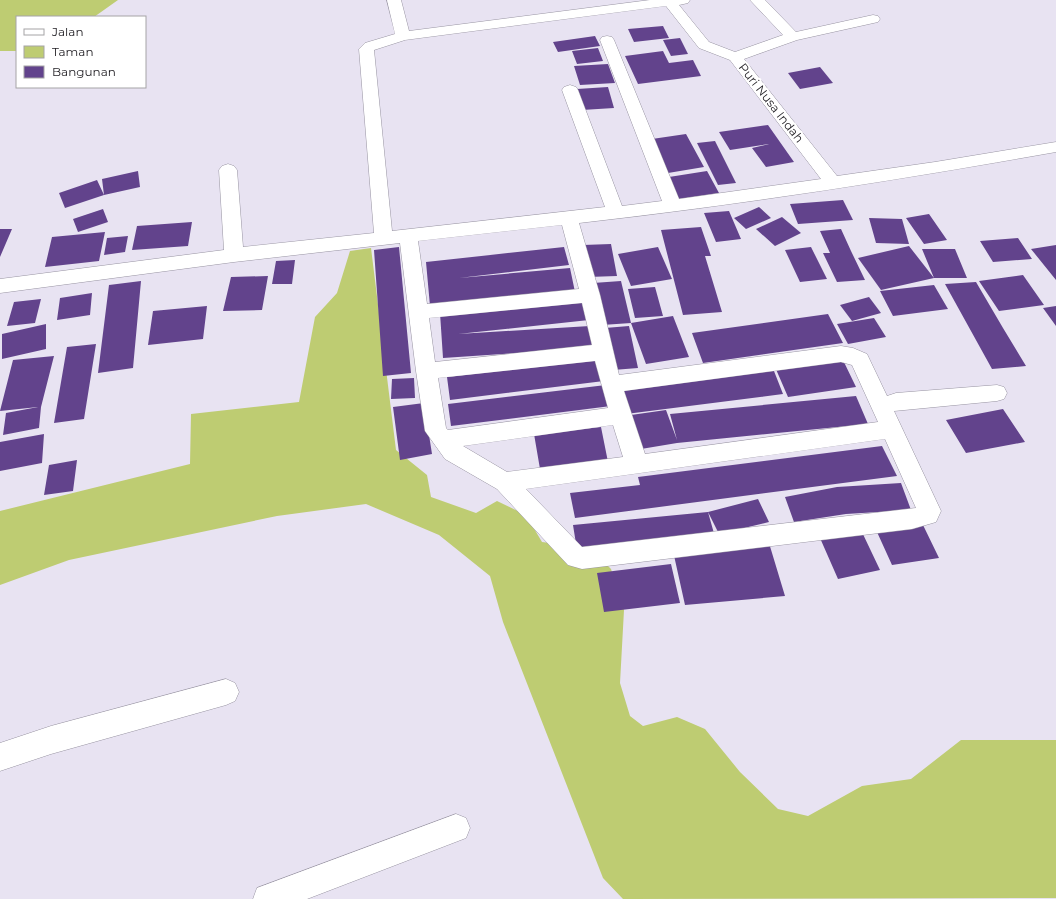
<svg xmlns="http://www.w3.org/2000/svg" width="1056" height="899" font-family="Montserrat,sans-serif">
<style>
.green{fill:#becc72}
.building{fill:#62438c}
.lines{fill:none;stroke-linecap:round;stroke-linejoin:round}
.minor-casing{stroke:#9894a2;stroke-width:1}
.minor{fill:#fff;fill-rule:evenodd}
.labels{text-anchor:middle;stroke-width:4;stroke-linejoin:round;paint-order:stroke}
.far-street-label{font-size:12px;fill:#1e1c21;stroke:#fff}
</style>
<rect width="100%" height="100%" fill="#e8e3f2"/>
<path class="green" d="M0,0h118l-24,17h-77v34h-17z
M371,248l25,202 31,25 4,22 45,16 21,-12 29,14 16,27 48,6 21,21 13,41 -4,73 10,33 13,10 34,-9 28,12 35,43 38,37 30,7 54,-30 49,-7 50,-39h95v158l-433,1 -20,-21 -100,-256 -13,-46 -51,-41 -73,-31 -89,12 -208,44 -69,25v-74l190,-47 1,-50 108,-12 16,-85 22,-24 13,-42z"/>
<path class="building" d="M663,26l6,12 -35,4 -6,-13z
M595,36l5,10 -42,6 -5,-10z
M680,38l8,16 -17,2 -8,-16z
M598,48l5,13 -26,3 -5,-13z
M663,51l6,12 24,-3 8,16 -63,8 -13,-28z
M608,64l7,19 -35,2 -6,-19z
M820,67l13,16 -33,6 -12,-16z
M608,87l6,21 -32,2 -5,-21z
M768,125l26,37 -28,5 -14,-19 17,-4 -39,6 -11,-18z
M686,134l18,33 -36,6 -16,-34z
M715,141l21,42 -18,2 -21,-42z
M138,171l2,16 -36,8 -2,-16z
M707,171l12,22 -40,6 -10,-22z
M97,180l7,15 -39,13 -6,-15z
M843,200l10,20 -55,4 -8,-20z
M759,207l12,11 -25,11 -12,-11z
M103,209l5,13 -30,10 -5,-13z
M729,211l12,28 -25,3 -12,-29z
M929,214l18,26 -23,4 -18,-26z
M782,217l19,16 -26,13 -19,-17z
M869,218l33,1 7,25 -33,-1z
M192,222l-4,24 -56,4 5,-24z
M701,227l10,29h-6l17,56 -39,3 -22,-85z
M0,229h12l-12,28z
M841,229l10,22 14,29 -28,2 -14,-29h7l-10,-22z
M105,232l-6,29 -54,6 7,-30z
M128,236l-3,16 -21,3 3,-17z
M1018,238l14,21 -39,3 -13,-21z
M611,244l6,32 -29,1 -5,-32z
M1056,245v35l-25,-31z
M909,246l25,32 -53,12 -23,-32z
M399,247l12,126 -28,3 -9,-126z
M564,247l5,18 -110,13 111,-10 5,24 -145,14 -4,-44z
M658,247l14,32 -41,7 -13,-32z
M811,247l16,32 -27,3 -15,-32z
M922,249h33l12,29h-33z
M295,260l-3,24h-20l4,-23z
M1023,275l21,30 -45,6 -20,-30z
M268,276l-6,34 -39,1 8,-34z
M141,281l-8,87 -35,5 11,-88z
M621,281l10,42 -29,2 -9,-42z
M976,282l27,46 23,38 -34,3 -47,-85z
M934,285l14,24 -55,7 -13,-25z
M655,287l8,29 -28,2 -7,-29z
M92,293l-2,22 -33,5 3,-22z
M869,297l12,16 -29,8 -12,-16z
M41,299l-6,24 -28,3 7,-24z
M583,299l6,21 -131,14 132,-8 3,22 -150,10 -3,-45z
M207,306l-4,33 -55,6 5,-34z
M1056,306v20l-13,-18z
M828,314l15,29 -140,20 -11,-30z
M673,316l16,41 -43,7 -15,-41z
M874,318l12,19 -38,7 -11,-20z
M46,324v25l-44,10v-25z
M629,326l9,42 -25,2 -8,-42z
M96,344l-12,75 -30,4 13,-76z
M54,356l-13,51 -2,21 -36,7 3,-22 32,-6 -38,4 13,-51z
M842,358l14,29 -68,10 -13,-30z
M598,359l6,22 -154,19 -3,-23z
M772,366l11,28 -157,20 -8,-29z
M414,378l1,20 -24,1 1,-20z
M606,385l5,21 -160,20 -3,-22z
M856,396l12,28 -191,19 -42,7 -11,-34 42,-6 11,30 -7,-26z
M424,403l8,51 -32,6 -7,-53z
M1003,409l22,33 -59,11 -20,-33z
M601,427l7,35 -68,7 -6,-35z
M44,434l-2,29 -42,8v-29z
M882,446l15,30 -322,42 -5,-25 70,-8 -2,-8z
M77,460l-4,31 -29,4 5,-30z
M901,483l10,27 -65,4 -52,8 -9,-25 52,-10z
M758,499l11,23 -50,12 -11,-22z
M708,512l7,25 -138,13 -4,-25z
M923,525l16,33 -47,7 -15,-33z
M861,530l19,40 -42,9 -18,-41z
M769,543l16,53 -100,9 -12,-54z
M671,564l9,39 -76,9 -7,-39z"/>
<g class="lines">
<defs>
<path id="minor" d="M387,0h14l8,31 241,-31h40l-2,3 -9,2 30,37 26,10 48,-17 -33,-35h15l31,32 77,-17 5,1 2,3 -2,3 -81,18 -53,19 93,117 98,-14 121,-20v10c-158,28 -317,53 -477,71l21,72 19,80 222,-29 12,2 14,6 20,42 9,-3 101,-8 7,2 3,6 -3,6 -7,2 -103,10 47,100 -5,11 -24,7 -330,40 -14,-4 -71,-76 -52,-30 -20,-28 -9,-60 -16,-128 -166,19 -234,31v-14l224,-29 -5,-80 3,-4 6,-2 6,2 3,4 6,77 131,-14 -15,-184 6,-6 30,-9zM666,6l33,42 31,12 91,119 -142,20 -65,-159 -2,-3 -5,-1 -5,1 -2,3 62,161 -40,5 -44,-116 -2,-3 -6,-2 -6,2 -2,3 43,117 -213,24 -18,-181 31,-10zM562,225l17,64 -152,15 -9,-63zM582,303l10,42 -157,17 -6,-44zM595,361l13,47 -160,22 -2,-2 -8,-50zM841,362l11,3 26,57 -233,32 -21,-63zM613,425l10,32 -116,15 -44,-26zM885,439l31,69 -334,39 -56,-58z
M226,679l9,4 4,9 -4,9 -9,4 -175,49 -51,17v-28l51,-17z
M456,814l10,4 4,10 -4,10 -159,61h-54l4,-11z"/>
</defs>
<use href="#minor" class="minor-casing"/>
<use href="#minor" class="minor"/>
</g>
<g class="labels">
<g class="far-street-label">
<text transform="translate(771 103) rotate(52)" y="4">Puri Nusa Indah</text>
</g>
</g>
<rect x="16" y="16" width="130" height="72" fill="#ffffff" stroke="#a5a4a6"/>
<rect x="24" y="29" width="20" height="6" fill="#ffffff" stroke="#a5a4a6"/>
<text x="52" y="36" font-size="12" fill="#1e1c21">Jalan</text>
<rect x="24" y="46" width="20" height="12" fill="#becc72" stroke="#a5a4a6"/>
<text x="52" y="56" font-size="12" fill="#1e1c21">Taman</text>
<rect x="24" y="66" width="20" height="12" fill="#62438c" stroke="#a5a4a6"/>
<text x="52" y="76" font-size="12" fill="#1e1c21">Bangunan</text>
</svg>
